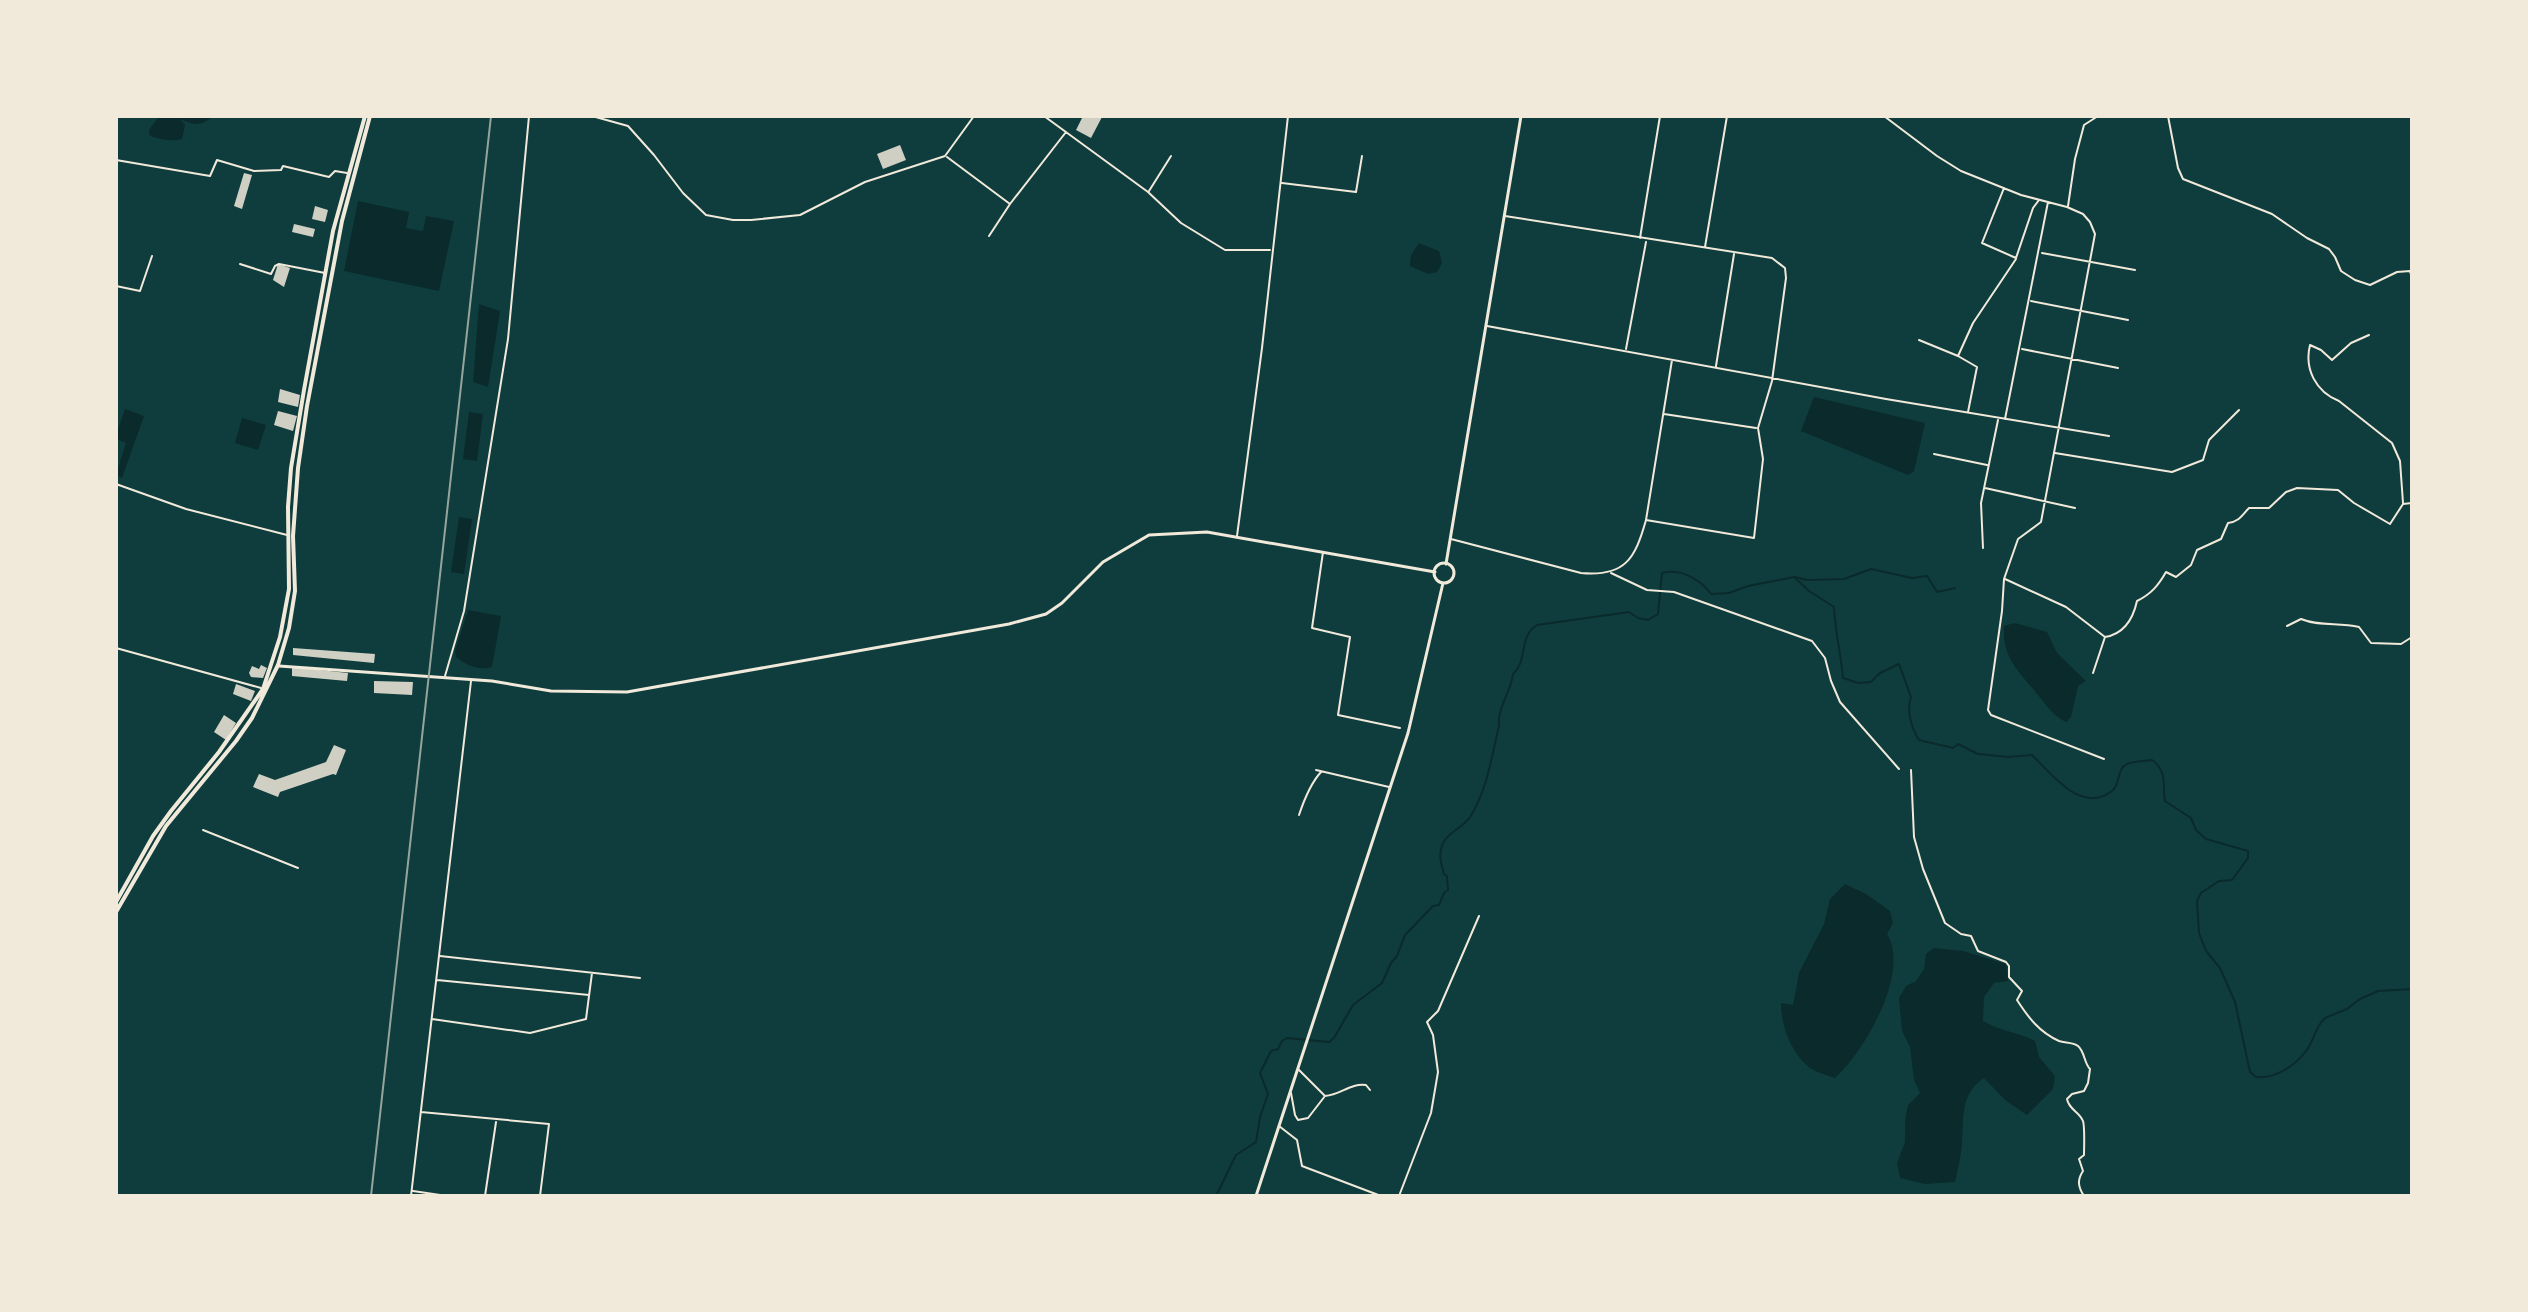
<svg xmlns="http://www.w3.org/2000/svg" width="2528" height="1312" font-family="'Titillium Web',sans-serif">
<style>
.water{fill:#0a2a2b}
.lines{fill:none;stroke-linecap:round;stroke-linejoin:round}
.stream{stroke:#0a2a2b;stroke-width:2}
.building{fill:#cfcfc3}
.minor{stroke:#f1e9da;stroke-width:2}
.tertiary{stroke:#f1e9da;stroke-width:3}
.trunk{stroke:#f1e9da;stroke-width:4}
.rail{stroke:#97a49c;stroke-width:2}
</style>
<rect width="100%" height="100%" fill="#0f3d3e"/>
<path class="water" d="M159,116h54c-12,11 -19,9 -33,3l5,6 -3,14c-11,3 -22,0 -32,-3l-1,-6z
M358,201l51,11 -3,16 17,3 3,-15 28,5 -15,70 -95,-20z
M1419,243l20,8 3,12 -5,9 -9,2 -18,-8 1,-11z
M479,304l21,7 -12,76 -15,-5z
M1814,397l111,26 -11,48 -6,4 -107,-44z
M125,409l19,7 -22,62 -6,-3 10,-32 -10,-4v-4z
M469,412l14,2 -6,47 -14,-2z
M242,418l24,7 -8,25 -23,-7z
M459,517l13,2 -8,55 -13,-2z
M468,610l33,6 -9,51c-14,4 -26,-2 -36,-10l-1,-6z
M2015,623l32,9 10,21 29,28 -8,5 -7,31 -5,5c-13,-6 -19,-16 -28,-27 -18,-23 -36,-36 -34,-69z
M1845,884l21,10 24,17 3,12 -6,11c24,38 -23,118 -52,144 -8,-3 -18,-5 -25,-10 -19,-15 -29,-42 -29,-65l12,2 6,-32 25,-49 6,-25z
M1934,948l29,3 43,13 2,17 -14,2 -10,14 -1,24c17,10 35,11 52,20l4,16 16,19 -2,13 -26,26 -22,-15 -21,-22c-24,16 -20,38 -22,65 -1,13 -4,26 -7,39l-30,2 -25,-6 -3,-15 8,-21v-22l3,-15 12,-12 -6,-13 -4,-33 -8,-16 -3,-33 7,-12 10,-5 8,-12 2,-15z"/>
<g class="lines">
<path class="stream" d="M1795,577l12,3 37,-1 27,-10 41,9 15,-2 10,16 18,-4
M1216,1196l20,-41 20,-13 4,-25 8,-23 -8,-21 11,-22 7,-2 4,-8 5,-3 42,4 5,-4 19,-33 29,-22 9,-20 6,-7 8,-21 28,-29 6,-1 5,-12 4,-3 -1,-14 -3,-2c-3,-11 -6,-20 -1,-31 6,-12 20,-15 27,-26 17,-26 22,-62 29,-91 -2,-18 12,-34 14,-52 15,-13 5,-37 24,-49l92,-13 9,6 10,2 10,-6 4,-41c19,-5 39,7 49,21l18,-1 19,-7 46,-9 15,14 25,16c1,25 7,46 9,71l15,5 13,-1 9,-9 19,-9 12,33c-5,14 1,32 8,43l34,8 5,-4 20,10 30,3 24,-2c19,18 49,60 80,36 9,-7 4,-22 15,-27 7,-3 18,-3 25,-4 16,12 10,24 13,41l26,17 5,12 10,9 42,12v7l-16,22 -13,1 -18,12 -4,8 2,32 7,18 14,17 15,34 15,70 6,5c19,2 39,-11 50,-26 8,-10 9,-24 19,-33l22,-9 13,-10 18,-8 34,-2"/>
</g>
<path class="building" d="M1083,116l19,1 -11,21 -15,-8z
M900,145l6,15 -23,9 -6,-15z
M244,173l8,2 -10,34 -8,-3z
M315,206l13,4 -3,12 -13,-3z
M294,224l21,5 -2,8 -21,-5z
M278,264l12,4 -6,19 -11,-7z
M280,389l20,6 -2,12 -20,-5z
M278,411l19,5 -4,15 -19,-6z
M293,648l82,6 -1,9 -81,-8z
M261,665l6,3 -4,10 -12,-1 -2,-4 3,-7 7,3z
M292,667l56,6 -1,8 -55,-5z
M374,681l39,1 -1,13 -38,-2z
M236,684l19,7 -4,10 -18,-7z
M224,715l12,8 -10,17 -12,-8z
M334,745l12,5 -10,25 -3,-1 -53,18 -2,5 -25,-10 6,-13 16,6 51,-18z"/>
<g class="lines">
<path class="minor" d="M592,116l36,10 26,29 29,38 23,22 27,5h18l49,-5 65,-33 80,-26 29,-40
M1044,116l104,76 33,31 44,27h45
M1884,116l53,40 24,15 60,24 46,12 16,7 7,8 5,12 -54,288 -23,17 -14,40 -2,32 -14,99 3,5 113,44
M2168,116l10,52 5,11 89,35 35,24 22,11 6,8 6,14 14,9 15,5 27,-13 13,-1 2,7
M947,157l63,47 56,-72
M116,160l94,16 7,-16 37,11 27,-1 2,-4 46,11 6,-6 12,2
M1282,183l74,9 6,-36
M2004,188l-22,55 34,15 17,-50 6,-8
M1149,191l22,-35
M2068,206l7,-47 9,-34 14,-9
M1505,216l267,42 13,10 1,10 -14,103 -14,47 5,31 -9,79 -108,-18
M989,236l21,-32
M1640,238l20,-122
M1705,247l22,-131
M2042,253l93,17
M240,264l31,10 4,-8 4,-2 46,9
M116,286l24,5 12,-35
M2031,301l97,19
M1487,326l399,73 223,37
M2369,335l-18,8 -19,17 -11,-10 -11,-5c-6,24 6,47 29,56l53,42 8,18 3,42
M1919,340l39,16 19,11 -9,45
M1626,349l20,-107
M2022,349l96,19
M1958,356l15,-33 43,-64
M1716,366l18,-112
M1664,414l92,14
M2005,419l43,-217
M2055,453l117,19 31,-12 6,-20 30,-30
M1934,454l53,11
M116,484l70,25 101,26
M1985,488l90,20
M1237,536l25,-188 26,-232
M1451,539l130,34c44,4 54,-14 65,-53l26,-160
M1983,548l-2,-45 17,-83
M1323,552l-11,76 38,9 -12,78 62,13
M1611,573l36,17 27,2 138,49 13,17 6,23 9,21 59,67
M2005,579l61,28 39,30 -12,36
M2287,626l14,-7c20,8 37,3 58,8l12,16 30,1 11,-7
M2105,637c19,-3 28,-18 32,-36 14,-7 21,-15 29,-29l10,5 15,-12 6,-15 24,-11 7,-16c11,-1 14,-8 21,-15h20l17,-16 11,-4 41,2 16,13 36,21 13,-20 9,-1
M116,648l145,40
M445,676l19,-65 44,-272 21,-223
M1316,770l73,17
M1911,770l3,67 9,32 22,54 16,11 10,2 7,15 28,11 3,4v11l13,14 -5,9c11,17 22,32 42,41 6,2 14,1 19,5 7,6 6,17 12,23l-2,14 -4,8 -12,3 -5,5c2,11 12,12 16,22 2,6 1,28 1,34l-5,4 4,12c-6,9 -5,16 1,25
M1299,815c5,-15 11,-31 22,-43
M203,830l95,38
M440,956l200,22
M437,980l152,15
M432,1019l98,14 56,-14 6,-46
M1298,1069l27,27c16,-1 25,-13 41,-11l4,5
M1291,1093l4,22 3,5 10,-2 17,-22
M421,1112l128,12 -9,72
M1279,1126l18,14 5,26 79,30
M413,1191l34,5
M411,1196l60,-515
M485,1196l11,-74
M1399,1196l32,-83 7,-41 -5,-37 -6,-13 11,-11 41,-95"/>
<path class="tertiary" d="M1434 573a10 10 0 1 1 20 0a10 10 0 1 1-20 0Z
M1446,564l75,-448
M279,666l213,15 59,10 76,1 382,-68 37,-10 16,-11 41,-41 46,-27 58,-3 228,40
M1256,1196l152,-463 35,-150"/>
<path class="trunk" d="M116,902l37,-66 18,-25 48,-59 44,-63 17,-52 9,-48 -1,-82 3,-39 13,-78 29,-159 32,-115
M116,912l50,-86 70,-85 16,-23 26,-53 11,-37 6,-37 -2,-55 5,-68 9,-62 35,-185 28,-105"/>
<path class="rail" d="M371,1196l120,-1080"/>
</g>
<rect width="2528" height="1312" fill="none" stroke="#f1e9da" stroke-width="236"/>
</svg>
